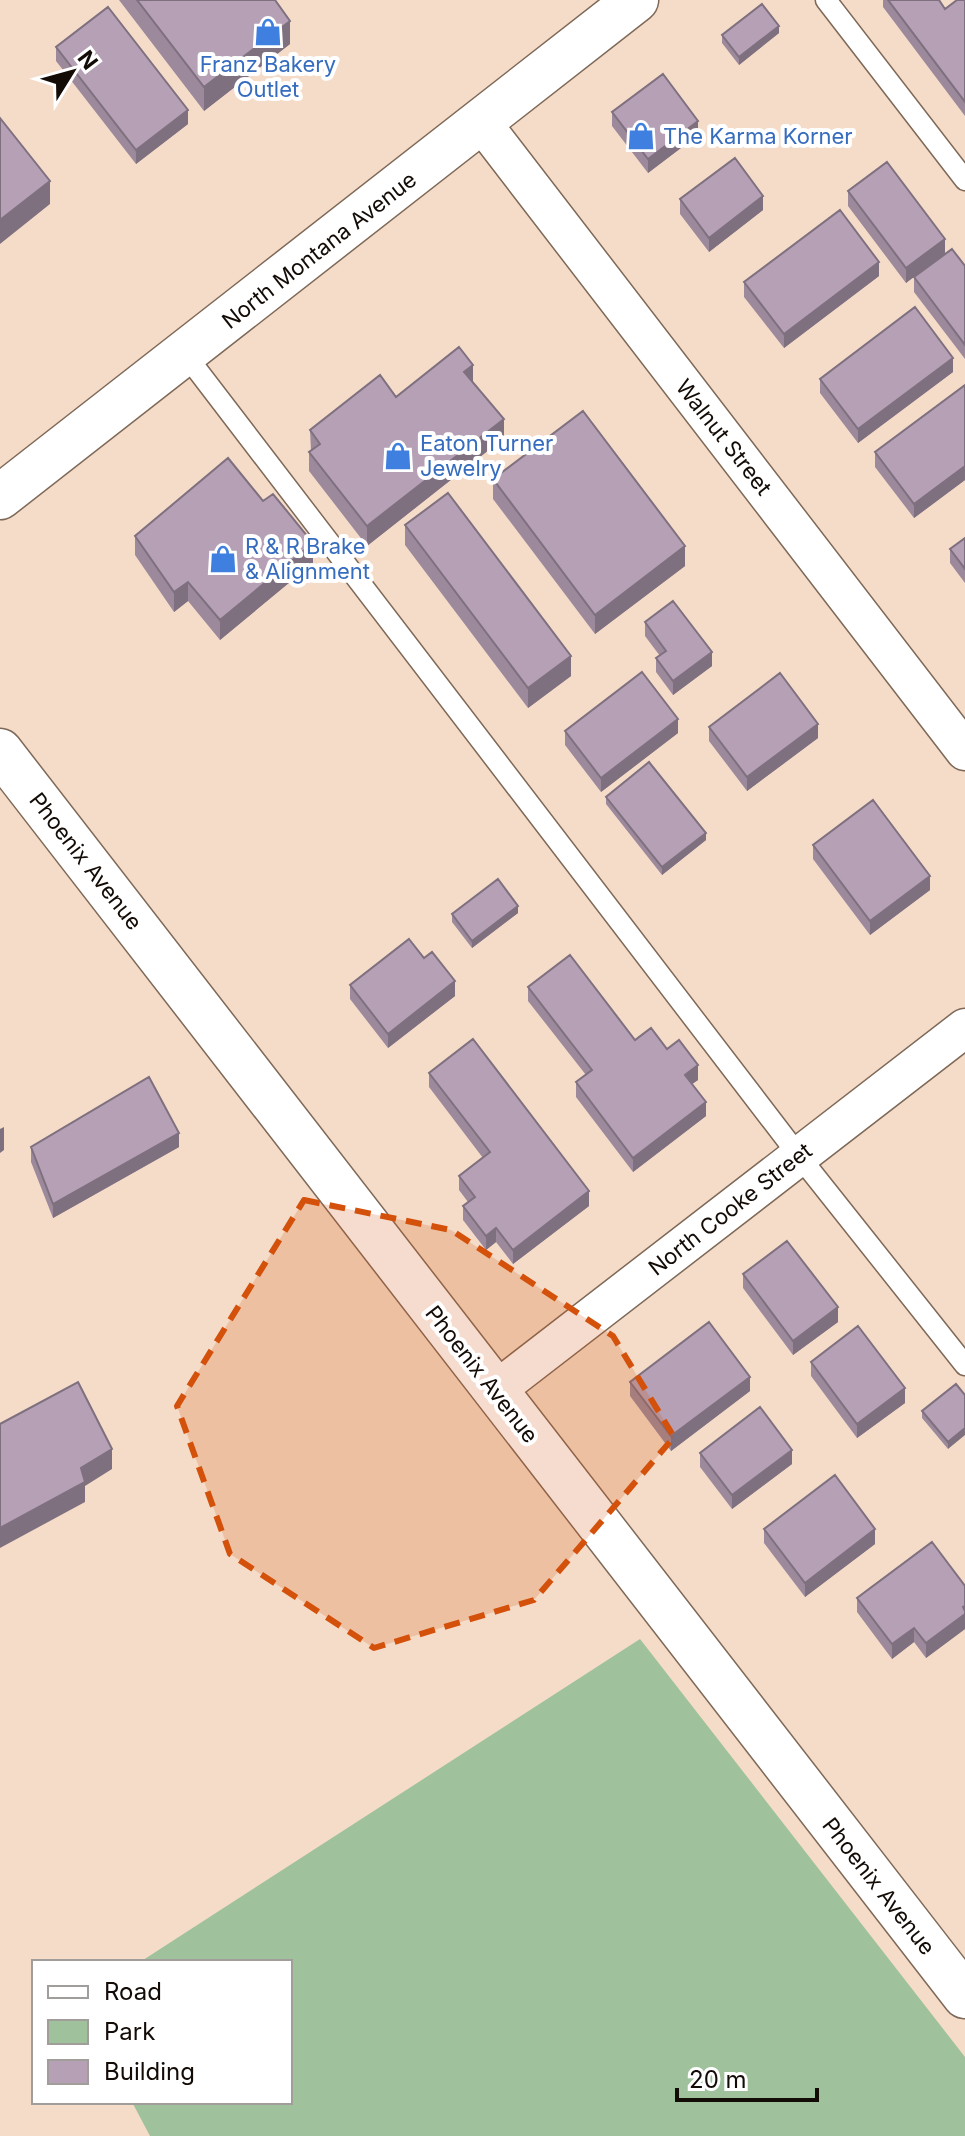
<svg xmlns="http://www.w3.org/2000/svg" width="965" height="2136" font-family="Inter,sans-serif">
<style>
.green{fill:#9fc29c}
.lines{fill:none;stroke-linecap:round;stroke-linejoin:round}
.lane-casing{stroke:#7e6857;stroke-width:23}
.street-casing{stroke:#7e6857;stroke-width:41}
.secondary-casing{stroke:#7e6857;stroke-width:47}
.primary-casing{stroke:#7e6857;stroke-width:47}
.lane{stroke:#fff;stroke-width:20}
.street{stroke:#fff;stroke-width:38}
.secondary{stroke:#fff;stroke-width:44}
.primary{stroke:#fff;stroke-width:44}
.wall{fill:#9c8a9c}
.shaded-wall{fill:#7f707f}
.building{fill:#b5a0b5;stroke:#7f707f;stroke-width:2}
.marked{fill:#d3510b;fill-opacity:0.2;stroke:#d3510b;stroke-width:6;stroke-dasharray:16 10;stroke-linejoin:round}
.labels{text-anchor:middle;stroke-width:8;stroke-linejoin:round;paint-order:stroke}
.shop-label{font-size:22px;fill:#366cbe;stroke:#fff;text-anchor:start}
.street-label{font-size:22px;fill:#130b06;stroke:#fff}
</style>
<rect width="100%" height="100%" fill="#f5dcc9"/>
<path class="green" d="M640,1639l325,418v79h-815l-18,-34h158v-140h-150z"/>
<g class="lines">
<defs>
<path id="lane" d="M826,0l139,180
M185,354l614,802 166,209"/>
<path id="street" d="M482,123l483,628
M495,1391l470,-363"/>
<path id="secondary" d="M0,751l965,1245"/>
<path id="primary" d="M0,497l636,-497"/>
</defs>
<use href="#lane" class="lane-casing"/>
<use href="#street" class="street-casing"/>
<use href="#secondary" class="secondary-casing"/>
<use href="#primary" class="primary-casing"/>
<use href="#lane" class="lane"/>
<use href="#street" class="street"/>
<use href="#secondary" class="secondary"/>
<use href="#primary" class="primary"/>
</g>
<path class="wall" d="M119,0h156l15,44 -86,67z
M883,0h56l6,9 20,-9v116l-82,-109z
M779,33l-40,32 -17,-22v-8z
M56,47l132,77 -52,40 -80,-103z
M612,112l86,23 -50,38 -36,-47z
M848,191l97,48 -39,44 -58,-77z
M680,199l83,11 -54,42 -29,-38z
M965,266v93l-51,-67v-15z
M879,276l-95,72 -40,-51v-15z
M953,372l-95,71 -38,-50v-14z
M473,382l31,56 -137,108 -58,-75v-19l2,-1 -1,-21 86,-33z
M965,385v95l-51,38 -39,-51v-15z
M493,479l192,87 -90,68 -102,-135z
M263,501l50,62 -93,77 -32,-39 -14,11 -39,-57v-19z
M405,525l166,151 -43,32 -123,-163z
M965,538v45l-15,-20v-14z
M645,622l67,44 -39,29 -17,-23v-14l4,-2 -15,-20z
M709,727l109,11 -71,53 -38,-50z
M565,731l113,2 -77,59 -36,-47z
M606,797l100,43 -44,35 -56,-71z
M813,845l117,45 -60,45 -57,-76z
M518,913l-46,35 -20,-26v-8z
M424,958l31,38 -67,52 -38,-49v-14z
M528,987l107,53 32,9 31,31 -6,4 14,32 -73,56 -57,-75v-15l10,-7 -58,-74z
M429,1073l160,133 -76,58 -17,-22 -10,8 -23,-30v-14l5,-4 -9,-12v-14l24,-18 -54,-71z
M31,1147h148l-126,71 -22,-56z
M743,1274l95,48 -45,33 -50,-67z
M811,1362l94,41 -48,35 -46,-62z
M630,1382l120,9 -79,60 -41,-55z
M956,1384l-8,65 -26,-31v-7z
M700,1453l92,11 -60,45 -32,-42z
M764,1529l111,15 -70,53 -41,-54z
M965,1586v43l-39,29 -12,-16 -22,17 -35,-47v-14z"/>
<path class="shaded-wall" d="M290,21v23l-86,67v-24z
M779,26v7l-40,32v-8z
M188,110v14l-52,40v-14z
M698,121v14l-50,38v-14z
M50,181v23l-50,40v-24z
M763,196v14l-54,42v-14z
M945,239v15l-39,29v-15z
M879,262v14l-95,72v-14z
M953,358v14l-95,71v-14z
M473,365v20l-9,-13z
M504,419v19l-137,108v-20z
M965,466v14l-51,38v-14z
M313,543v20l-93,77v-20z
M685,546v20l-90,68v-19z
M188,582v19l-14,11v-20z
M712,652v14l-39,29v-14z
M571,656v20l-43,32v-20z
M678,719v14l-77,59v-14z
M818,724v14l-71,53v-14z
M706,833v7l-44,35v-8z
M930,876v14l-60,45v-14z
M518,906v7l-46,35v-7z
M455,981v15l-67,52v-14z
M698,1065v15l-13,9v-14z
M706,1102v14l-73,56v-14z
M4,1127v23l-4,3v-24z
M179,1133v14l-126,71v-14z
M589,1191v15l-76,58v-14z
M496,1228v14l-10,8v-14z
M838,1307v15l-45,33v-14z
M750,1377v14l-79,60v-15z
M905,1388v15l-48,35v-14z
M965,1428v7l-17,14v-7z
M112,1449v20l-27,17v16l-85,46v-20l81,-60z
M792,1450v14l-60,45v-14z
M875,1529v15l-70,53v-14z
M965,1606v23l-39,29v-15z
M914,1628v14l-22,17v-15z"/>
<path class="building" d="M137,0h138l15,21 -86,66z
M888,0h51l6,9 12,-9h8v102z
M762,4l17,22 -40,31 -17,-22z
M108,7l80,103 -52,40 -80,-103z
M663,74l35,47 -50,38 -36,-47z
M0,118l50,63 -50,39z
M735,158l28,38 -54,42 -29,-39z
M887,162l58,77 -39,29 -58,-77z
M840,210l39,52 -95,72 -40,-52z
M952,249l13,17v79l-51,-68z
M915,307l38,51 -95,71 -38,-50z
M459,347l14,18 -9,7 40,47 -137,107 -58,-74 11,-8 -10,-14 70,-55 16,22z
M965,385v81l-51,38 -39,-52z
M583,411l102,135 -90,69 -102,-136z
M228,458l35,43 10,-7 40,49 -93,77 -32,-38 -14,10 -39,-56z
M448,493l123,163 -43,32 -123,-163z
M965,538v31l-15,-20z
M673,601l39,51 -39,29 -17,-23 10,-7 -21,-29z
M642,672l36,47 -77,59 -36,-47z
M780,673l38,51 -71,53 -38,-50z
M649,762l57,71 -44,34 -56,-70z
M873,800l57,76 -60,45 -57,-76z
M498,879l20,27 -46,35 -20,-27z
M409,939l15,19 8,-6 23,29 -67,53 -38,-49z
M570,955l65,85 16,-12 16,21 12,-9 19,25 -13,10 21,27 -73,56 -57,-76 16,-12 -64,-83z
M473,1039l116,152 -76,59 -17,-22 -10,8 -23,-30 12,-9 -16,-21 31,-24 -61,-79z
M149,1077l30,56 -126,71 -22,-57z
M787,1241l51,66 -45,34 -50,-67z
M709,1322l41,55 -79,59 -41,-54z
M858,1326l47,62 -48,36 -46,-62z
M78,1382l34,67 -31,19 4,14 -85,46v-104z
M956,1384l9,11v33l-17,14 -26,-31z
M760,1407l32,43 -60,45 -32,-42z
M835,1475l40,54 -70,54 -41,-54z
M932,1542l33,44v20l-2,1 2,4v3l-39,29 -12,-15 -22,16 -35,-46z"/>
<path class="marked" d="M304,1200l147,30 162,106 61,101 -140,163 -160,48 -144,-94 -53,-148z"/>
<defs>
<symbol id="shop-bare" viewBox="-9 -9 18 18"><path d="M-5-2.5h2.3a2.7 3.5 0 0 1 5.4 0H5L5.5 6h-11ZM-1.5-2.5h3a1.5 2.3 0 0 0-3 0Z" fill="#3f7fe0" stroke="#fff" stroke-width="2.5" paint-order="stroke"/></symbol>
</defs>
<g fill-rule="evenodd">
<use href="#shop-bare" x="248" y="12" width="40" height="40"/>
<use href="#shop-bare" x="621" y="116" width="40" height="40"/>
<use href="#shop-bare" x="378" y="436" width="40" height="40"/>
<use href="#shop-bare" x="203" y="539" width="40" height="40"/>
</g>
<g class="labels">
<g class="shop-label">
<text x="268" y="72" text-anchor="middle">Franz Bakery<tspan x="268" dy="25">Outlet</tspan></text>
<text x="663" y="144">The Karma Korner</text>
<text x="420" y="451">Eaton Turner<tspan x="420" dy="25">Jewelry</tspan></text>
<text x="245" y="554">R &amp; R Brake<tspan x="245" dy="25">&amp; Alignment</tspan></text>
</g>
<g class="street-label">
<text transform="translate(319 250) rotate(-38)" y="8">North Montana Avenue</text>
<text transform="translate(724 437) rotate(52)" y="8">Walnut Street</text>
<text transform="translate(86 861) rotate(52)" y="8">Phoenix Avenue</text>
<text transform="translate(730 1209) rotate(-38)" y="8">North Cooke Street</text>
<text transform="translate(482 1374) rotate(52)" y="8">Phoenix Avenue</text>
<text transform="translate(879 1886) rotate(52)" y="8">Phoenix Avenue</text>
</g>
</g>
<rect x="32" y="1960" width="260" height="144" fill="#ffffff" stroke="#a19d9b" stroke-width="2"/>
<rect x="48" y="1986" width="40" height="12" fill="#ffffff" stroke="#a19d9b" stroke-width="2"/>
<text x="104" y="2000" font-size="24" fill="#130b06">Road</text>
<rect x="48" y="2020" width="40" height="24" fill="#9fc29c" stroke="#a19d9b" stroke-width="2"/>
<text x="104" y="2040" font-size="24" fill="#130b06">Park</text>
<rect x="48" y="2060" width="40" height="24" fill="#b5a0b5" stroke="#a19d9b" stroke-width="2"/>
<text x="104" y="2080" font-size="24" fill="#130b06">Building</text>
<g transform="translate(72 72) rotate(53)" stroke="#ffffff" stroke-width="6" paint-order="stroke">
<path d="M0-6L14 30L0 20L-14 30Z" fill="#130b06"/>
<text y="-12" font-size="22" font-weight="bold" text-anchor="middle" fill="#130b06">N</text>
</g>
<path d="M677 2088v12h140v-12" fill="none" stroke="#130b06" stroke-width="4"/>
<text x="689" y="2088" font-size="24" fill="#130b06" stroke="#ffffff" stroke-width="6" paint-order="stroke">20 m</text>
</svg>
